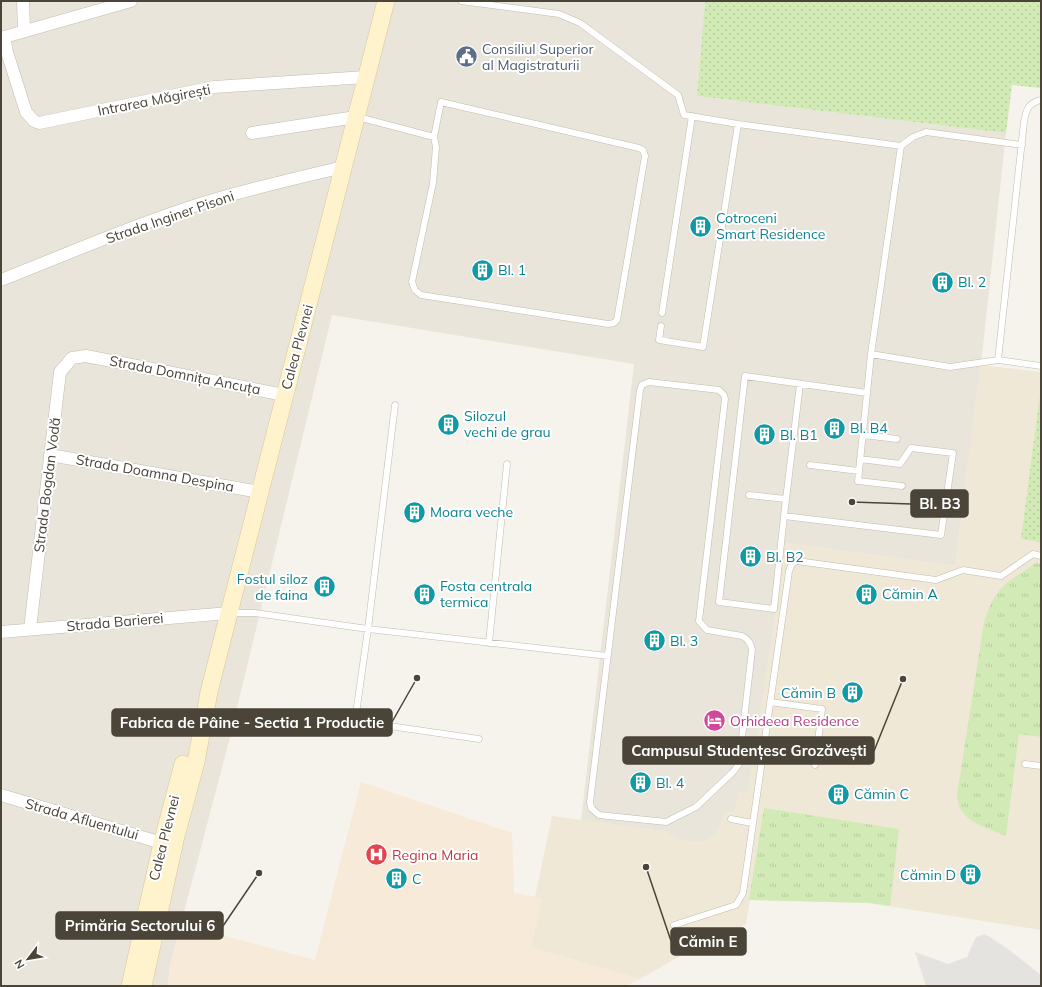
<svg xmlns="http://www.w3.org/2000/svg" width="1042" height="987" font-family="Mulish,sans-serif">
<style>
.residential{fill:#eae5da}
.commercial{fill:#f7ead8}
.education{fill:#efe8d6}
.grass{fill:url(#grass-dots)}
.park{fill:url(#park-tufts)}
.parking{fill:#e5e3e0}
.lines{fill:none;stroke-linecap:round;stroke-linejoin:round}
.lane-casing{stroke:#c2bbae;stroke-width:7}
.street-casing{stroke:#c2bbae;stroke-width:13}
.secondary-casing{stroke:#d6c79b;stroke-width:18}
.lane{stroke:#fff;stroke-width:6}
.street{stroke:#fff;stroke-width:12}
.secondary{stroke:#fff3cd;stroke-width:17}
.labels{text-anchor:middle;stroke-width:4;stroke-linejoin:round;paint-order:stroke}
.service-label{font-size:14px;fill:#4e5e75;stroke:#fff;text-anchor:start}
.street-label{font-size:14px;fill:#4b4439;stroke:#fff}
.culture-label{font-size:14px;fill:#0d838f;stroke:#fff;text-anchor:start}
.hotel-label{font-size:14px;fill:#b23c85;stroke:#fff;text-anchor:start}
.health-label{font-size:14px;fill:#be3a42;stroke:#fff;text-anchor:start}
.leader{fill:none;stroke:#4b4439;stroke-width:1.5}
.callout-dot{fill:#4b4439;stroke:#fff;stroke-width:1.5}
.callout{fill:#4b4439;stroke:#4b4439;stroke-width:1.5}
.callout-label{font-size:15px;text-anchor:middle;font-weight:bold;fill:#fff}
</style>
<defs>
<pattern id="grass-dots" width="8" height="8" patternUnits="userSpaceOnUse"><rect width="8" height="8" fill="#d2eab5"/><path d="M2 2h.1M6 6h.1" fill="none" stroke="#b6ca9c" stroke-width="1.8" stroke-linecap="round"/></pattern>
<pattern id="park-tufts" width="24" height="20" patternUnits="userSpaceOnUse"><rect width="24" height="20" fill="#d2eab5"/><path d="M3 7l-1-3M5 7V3M7 7l1-3M15 17l-1-3M17 17v-4M19 17l1-3" fill="none" stroke="#b6ca9c"/></pattern>
</defs>
<rect width="100%" height="100%" fill="#f6f3ec"/>
<path class="residential" d="M1,1h704l-8,95 309,37 -25,232 -26,201 -169,-23 -11,84 -27,166 -13,20 -10,-1 -5,14 -5,8 -9,7 -10,1 -16,-2 -17,-9 -82,-10 53,-457 -302,-49 -104,430 -58,220 -2,21h-167z"/>
<path class="commercial" d="M361,782l151,51 2,60 28,5 -11,49 109,32 -15,7h-457l2,-21 11,-41 134,36z"/>
<path class="education" d="M981,365l60,7v558l-172,-27 -119,-3 -4,24 -62,30 -44,25 -109,-32 11,-49 -7,-1 17,-81 111,15 17,9 16,2 10,-1 9,-7 5,-8 5,-14 10,1 3,-21 10,1 38,-250 169,23z"/>
<path class="grass" d="M705,1h336v87l-29,-3 -6,48 -309,-37z
M1041,387v155l-20,-3z"/>
<path class="park" d="M1036,563l5,1v173l-22,-3 -13,102c-15,-7 -38,-12 -46,-28 -2,-4 -2,-9 -3,-13l27,-173c12,-36 22,-39 52,-59z
M764,808l135,21 -9,77 -21,-3 -120,-3z"/>
<path class="parking" d="M985,934l23,15 33,26v11h-115l-11,-34 33,12 19,-7 9,-20z"/>
<g class="lines">
<defs>
<path id="lane" d="M461,1l98,13 21,9 98,72 6,20 54,9 163,22 12,-9 13,-5 96,13
M441,102l198,46 4,2 2,6 -28,164 -3,3 -6,1 -187,-29 -6,-5 -3,-8 21,-99 3,-36 -2,-10z
M358,117l76,20
M901,146l-30,208 -13,127 44,5
M662,313l30,-197
M661,326l-2,14 44,7 35,-223
M871,354l79,13 48,-7 43,6
M998,360l26,-238c2,-12 4,-19 17,-22
M649,382l70,8 5,5 1,4 -26,222 8,9 35,6c6,3 9,7 10,14l-13,114 -6,8 -37,35 -30,15 -67,-7 -8,-7 -1,-6 50,-412 2,-5z
M395,405l-27,224 -13,92 124,18
M863,435l34,4
M860,459l40,5 11,-16 42,5 -12,82 -157,-19 -10,93 -55,-7 26,-226 122,17
M810,465l49,6
M749,495l37,4
M784,516l16,-132
M231,613h24l113,16 240,27
M489,643l18,-179
M770,702l52,7 -7,56
M1025,764l16,2
M731,819l21,4
M674,925l62,-20 7,-12 46,-322 3,-7 5,-3 139,19 27,-10 38,6 32,-22 8,2"/>
<path id="street" d="M23,1l1,30
M4,37l3,15 19,60 8,9 5,2 175,-36 152,-10
M1,38l130,-37
M252,133l104,-16
M1,280c64,-25 127,-53 193,-74 49,-16 99,-27 149,-39
M50,455l210,37
M30,629l30,-257 12,-14 14,-2 198,39
M1,632l228,-19
M1,795l161,48"/>
<path id="secondary" d="M130,986l32,-143 21,-79
M143,986l33,-150 20,-74 13,-70 20,-79 157,-612"/>
</defs>
<use href="#lane" class="lane-casing"/>
<use href="#street" class="street-casing"/>
<use href="#secondary" class="secondary-casing"/>
<use href="#lane" class="lane"/>
<use href="#street" class="street"/>
<use href="#secondary" class="secondary"/>
</g>
<defs>
<symbol id="civic-disc" viewBox="-11 -11 22 22"><circle r="9.5" fill="#5c6f8a" stroke="#fff"/><path d="M-.6-6.5H3V-4.5H.6V-3L4-1V1h2V6H-6V1h2V-1L-.6-3ZM-1.2 2.5V6h2.4V2.5Z" fill="#fff"/></symbol>
<symbol id="building-disc" viewBox="-11 -11 22 22"><circle r="9.5" fill="#0f9aa8" stroke="#fff"/><path d="M-4-6H4V6H1V3H-1V6H-4ZM-2.5-4.3h1.7v1.8h-1.7ZM.8-4.3h1.7v1.8H.8ZM-2.5-1h1.7V.8h-1.7ZM.8-1h1.7V.8H.8Z" fill="#fff"/></symbol>
<symbol id="hotel-disc" viewBox="-11 -11 22 22"><circle r="9.5" fill="#d1479c" stroke="#fff"/><path d="M-6-4.5h1.5V1H6V5H4.5V3h-9V5H-6ZM-4 0a1.8 1.8 0 1 1 3.6 0ZM.5 0V-2.5h3Q6-2.5 6 0Z" fill="#fff"/></symbol>
<symbol id="hospital-disc" viewBox="-11 -11 22 22"><circle r="9.5" fill="#e0444e" stroke="#fff"/><path d="M-5-5h3v3.5h4V-5h3V5h-3V1.5h-4V5h-3Z" fill="#fff"/></symbol>
</defs>
<g fill-rule="evenodd">
<use href="#civic-disc" x="454" y="44" width="25" height="25"/>
<use href="#building-disc" x="688" y="214" width="25" height="25"/>
<use href="#building-disc" x="470" y="258" width="25" height="25"/>
<use href="#building-disc" x="930" y="270" width="25" height="25"/>
<use href="#building-disc" x="436" y="412" width="25" height="25"/>
<use href="#building-disc" x="822" y="416" width="25" height="25"/>
<use href="#building-disc" x="752" y="422" width="25" height="25"/>
<use href="#building-disc" x="402" y="500" width="25" height="25"/>
<use href="#building-disc" x="738" y="544" width="25" height="25"/>
<use href="#building-disc" x="312" y="574" width="25" height="25"/>
<use href="#building-disc" x="412" y="582" width="25" height="25"/>
<use href="#building-disc" x="854" y="582" width="25" height="25"/>
<use href="#building-disc" x="642" y="628" width="25" height="25"/>
<use href="#building-disc" x="840" y="680" width="25" height="25"/>
<use href="#hotel-disc" x="702" y="708" width="25" height="25"/>
<use href="#building-disc" x="628" y="770" width="25" height="25"/>
<use href="#building-disc" x="826" y="782" width="25" height="25"/>
<use href="#hospital-disc" x="364" y="842" width="25" height="25"/>
<use href="#building-disc" x="958" y="862" width="25" height="25"/>
<use href="#building-disc" x="384" y="866" width="25" height="25"/>
</g>
<g class="labels">
<g class="service-label">
<text x="482" y="54">Consiliul Superior<tspan x="482" dy="16">al Magistraturii</tspan></text>
</g>
<g class="street-label">
<text transform="translate(154 100) rotate(-11)" y="5">Intrarea Măgirești</text>
<text transform="translate(170 217) rotate(-19)" y="5">Strada Inginer Pisoni</text>
<text transform="translate(297 347) rotate(-75)" y="5">Calea Plevnei</text>
<text transform="translate(185 375) rotate(11)" y="5">Strada Domnița Ancuța</text>
<text transform="translate(155 473) rotate(10)" y="5">Strada Doamna Despina</text>
<text transform="translate(47 485) rotate(-83)" y="5">Strada Bogdan Vodă</text>
<text transform="translate(115 622) rotate(-5)" y="5">Strada Barierei</text>
<text transform="translate(82 819) rotate(16)" y="5">Strada Afluentului</text>
<text transform="translate(164 838) rotate(-76)" y="5">Calea Plevnei</text>
</g>
<g class="culture-label">
<text x="716" y="223">Cotroceni<tspan x="716" dy="16">Smart Residence</tspan></text>
<text x="498" y="275">Bl. 1</text>
<text x="958" y="287">Bl. 2</text>
<text x="464" y="421">Silozul<tspan x="464" dy="16">vechi de grau</tspan></text>
<text x="850" y="433">Bl. B4</text>
<text x="780" y="440">Bl. B1</text>
<text x="430" y="517">Moara veche</text>
<text x="766" y="562">Bl. B2</text>
<text x="308" y="584" text-anchor="end">Fostul siloz<tspan x="308" dy="16">de faina</tspan></text>
<text x="440" y="591">Fosta centrala<tspan x="440" dy="16">termica</tspan></text>
<text x="882" y="599">Cămin A</text>
<text x="670" y="646">Bl. 3</text>
<text x="836" y="698" text-anchor="end">Cămin B</text>
<text x="656" y="788">Bl. 4</text>
<text x="854" y="799">Cămin C</text>
<text x="956" y="880" text-anchor="end">Cămin D</text>
<text x="412" y="884">C</text>
</g>
<g class="hotel-label">
<text x="730" y="726">Orhideea Residence</text>
</g>
<g class="health-label">
<text x="392" y="860">Regina Maria</text>
</g>
</g>
<path class="leader" d="M852 502L911 504M417 678L392 722M903 679L874 751M259 873L223 926M646 867L671 941"/>
<g class="callout-dot">
<circle cx="852" cy="502" r="4"/>
<circle cx="417" cy="678" r="4"/>
<circle cx="903" cy="679" r="4"/>
<circle cx="259" cy="873" r="4"/>
<circle cx="646" cy="867" r="4"/>
</g>
<g class="callout">
<rect x="911" y="490" width="57" height="27" rx="4"/>
<rect x="112" y="709" width="280" height="27" rx="4"/>
<rect x="623" y="737" width="251" height="27" rx="4"/>
<rect x="56" y="912" width="167" height="27" rx="4"/>
<rect x="671" y="928" width="75" height="27" rx="4"/>
</g>
<g class="callout-label">
<text x="940" y="509">Bl. B3</text>
<text x="252" y="728">Fabrica de Pâine - Sectia 1 Productie</text>
<text x="749" y="756">Campusul Studențesc Grozăvești</text>
<text x="140" y="931">Primăria Sectorului 6</text>
<text x="708" y="947">Cămin E</text>
</g>
<rect width="1042" height="987" fill="none" stroke="#4b4439" stroke-width="4"/>
<g transform="translate(28 959) rotate(239)" stroke="#ffffff" stroke-width="3" paint-order="stroke">
<path d="M0-3L7 15L0 10L-7 15Z" fill="#4b4439"/>
<text y="-6" font-size="11" font-weight="bold" text-anchor="middle" fill="#4b4439">N</text>
</g>
</svg>
